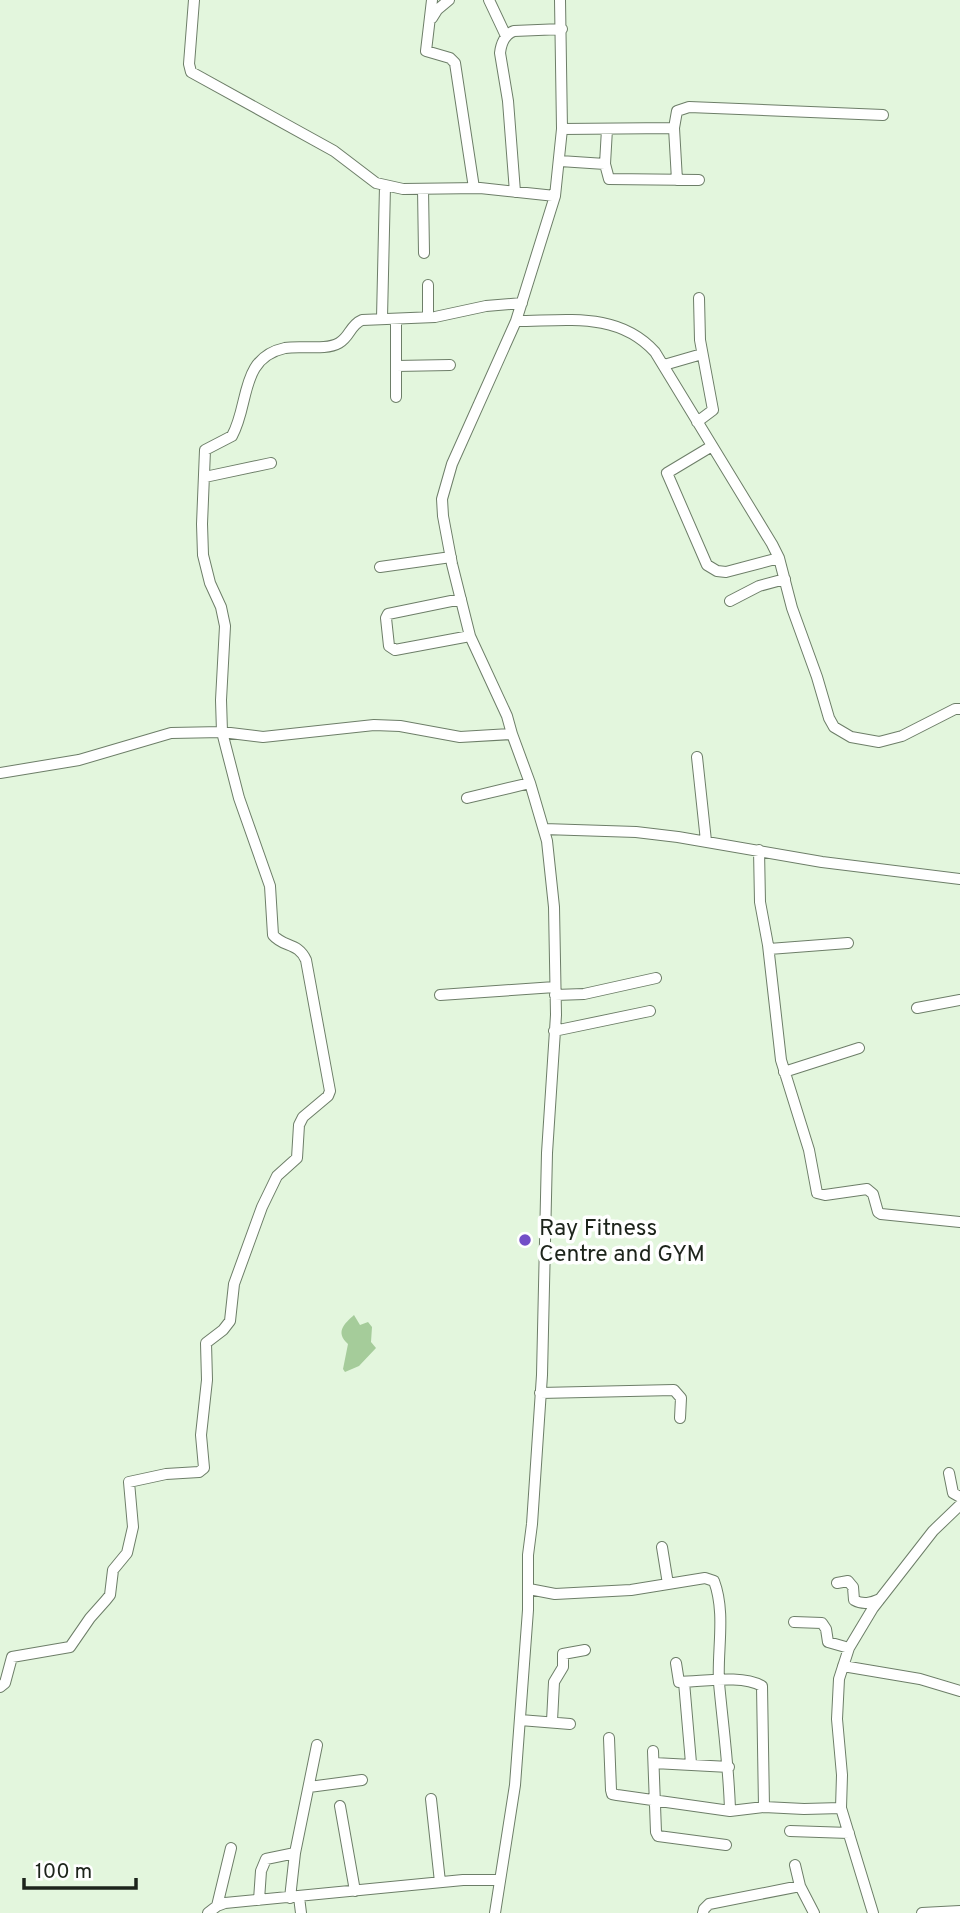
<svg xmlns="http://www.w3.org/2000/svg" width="960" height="1913" font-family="Overpass,sans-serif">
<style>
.green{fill:#a5cc9a}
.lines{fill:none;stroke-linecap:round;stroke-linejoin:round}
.minor-casing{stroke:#6d7e68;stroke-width:12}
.minor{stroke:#fff;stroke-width:10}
.poi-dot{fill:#724ec7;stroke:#fff;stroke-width:2.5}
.labels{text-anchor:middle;stroke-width:7;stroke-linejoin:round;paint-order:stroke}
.poi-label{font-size:23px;fill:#1d241b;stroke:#fff;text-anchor:start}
</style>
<rect width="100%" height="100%" fill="#e3f6dd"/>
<path class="green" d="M354,1315l6,10 8,-3 4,5 -1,15 5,6 -17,18 -14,6 -2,-3 5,-25c-13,-12 -4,-20 6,-29z"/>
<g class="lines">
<defs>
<path id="minor" d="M194,0l-5,64 2,8 143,79 42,32 27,6 77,-1 75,8
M432,0l-6,51 24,7 5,5 19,125
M489,0l17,36
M432,18l5,-8 12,-10
M674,128l3,52
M562,129l112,-1 3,-17 12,-4 194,8
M607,129l-2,35 4,15 90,1
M560,161l45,3
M423,189l1,64
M515,192l-7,-91 -8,-48c1,-9 5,-19 14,-22l48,-2
M428,285v32
M382,318l3,-132
M516,321c50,0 102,-10 139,31l117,192 7,14 13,50 25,69 12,41 5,9 17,10 28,5 23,-6 53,-27h5
M664,365l38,-11
M396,366l54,-1
M396,397v-78
M697,422l16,-12 -13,-70 -1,-42
M712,446l-45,27 40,92 10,6 9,1 53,-14
M205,477l66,-14
M380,567l71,-10
M461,599l-73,15 -2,4 3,28 6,4 75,-14
M730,601l29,-15 26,-7
M697,757l9,84
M0,773l79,-13 92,-27 51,-1 41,5 111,-12 26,1 60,11 52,-3 -5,-18 -37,-80 -18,-72 -9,-48 -1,-17 10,-35 64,-143 39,-125 7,-67 -2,-129
M467,798l63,-15
M544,829l92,3 42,5 144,25 138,17
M759,850l1,52 8,43 13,115 28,90 8,43 8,2 42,-6 6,5 5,18 3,2 79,8
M769,949l79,-6
M440,995l115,-8
M555,995l29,-1 72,-16
M917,1008l43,-8
M554,1031l96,-20
M784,1072l75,-24
M540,1393l134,-3 7,8 -1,20
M949,1473l4,20 7,4
M662,1547l6,37
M837,1583l11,-2 5,6 1,13c9,5 17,3 26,-1
M529,1589l26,5 76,-4 74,-12 9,3c12,32 3,69 5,102 4,43 10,85 11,128
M794,1622l28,1 4,6 2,13 21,6
M676,1663l3,19c23,0 62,-8 83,4l2,121
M843,1666l77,13 40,12
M684,1682l7,81
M0,1687l5,-4 7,-26 58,-10 20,-29 16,-18 4,-5 3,-25 14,-17 6,-26 -4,-45 37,-8 33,-2 5,-4 -3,-33 6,-55 -1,-37 17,-13 7,-9 4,-37 28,-77 15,-31 20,-18 2,-33 4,-8 25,-21 2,-5 -24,-131c-8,-18 -22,-12 -33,-25l-3,-49 -31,-88 -17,-66 -1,-32 4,-74 -4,-19 -11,-24 -7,-28 -1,-31 3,-74 27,-14c18,-32 7,-78 53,-88 16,-3 40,3 54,-5 11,-6 11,-18 23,-23l73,-3 51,-11 36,-3
M520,1720l50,4
M552,1721l2,-39 9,-15v-13l22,-4
M609,1738l2,52 1,4 5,1 113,16 34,-4 40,2 37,-1
M653,1751l3,81 2,4 68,9
M654,1763l75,4
M309,1787l53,-7
M431,1799l9,83
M340,1806l15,85
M790,1831l59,2
M795,1865l5,21 14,27
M299,1897l2,16
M290,1898l5,-45 22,-108
M259,1900l2,-29 5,-12 29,-6
M217,1906l14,-58
M208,1913l9,-7 8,-3 238,-23h36
M495,1913l20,-128 13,-175v-55l4,-31 10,-149 5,-222 9,-138 -2,-108 -7,-66 -17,-58 -18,-49
M703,1913l1,-4 5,-5 91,-18
M873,1913l-32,-105 1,-33 -5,-56 2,-40 10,-31 24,-40 60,-77 27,-26
M922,1913l38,-2"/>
</defs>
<use href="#minor" class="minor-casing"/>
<use href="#minor" class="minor"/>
</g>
<circle class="poi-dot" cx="525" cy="1240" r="7"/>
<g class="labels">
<g class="poi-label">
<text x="539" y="1235">Ray Fitness<tspan x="539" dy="26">Centre and GYM</tspan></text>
</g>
</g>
<path d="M24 1878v10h112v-10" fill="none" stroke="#1d241b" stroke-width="3.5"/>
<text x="35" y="1878" font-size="21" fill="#1d241b" stroke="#ffffff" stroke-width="5" paint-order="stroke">100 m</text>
</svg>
